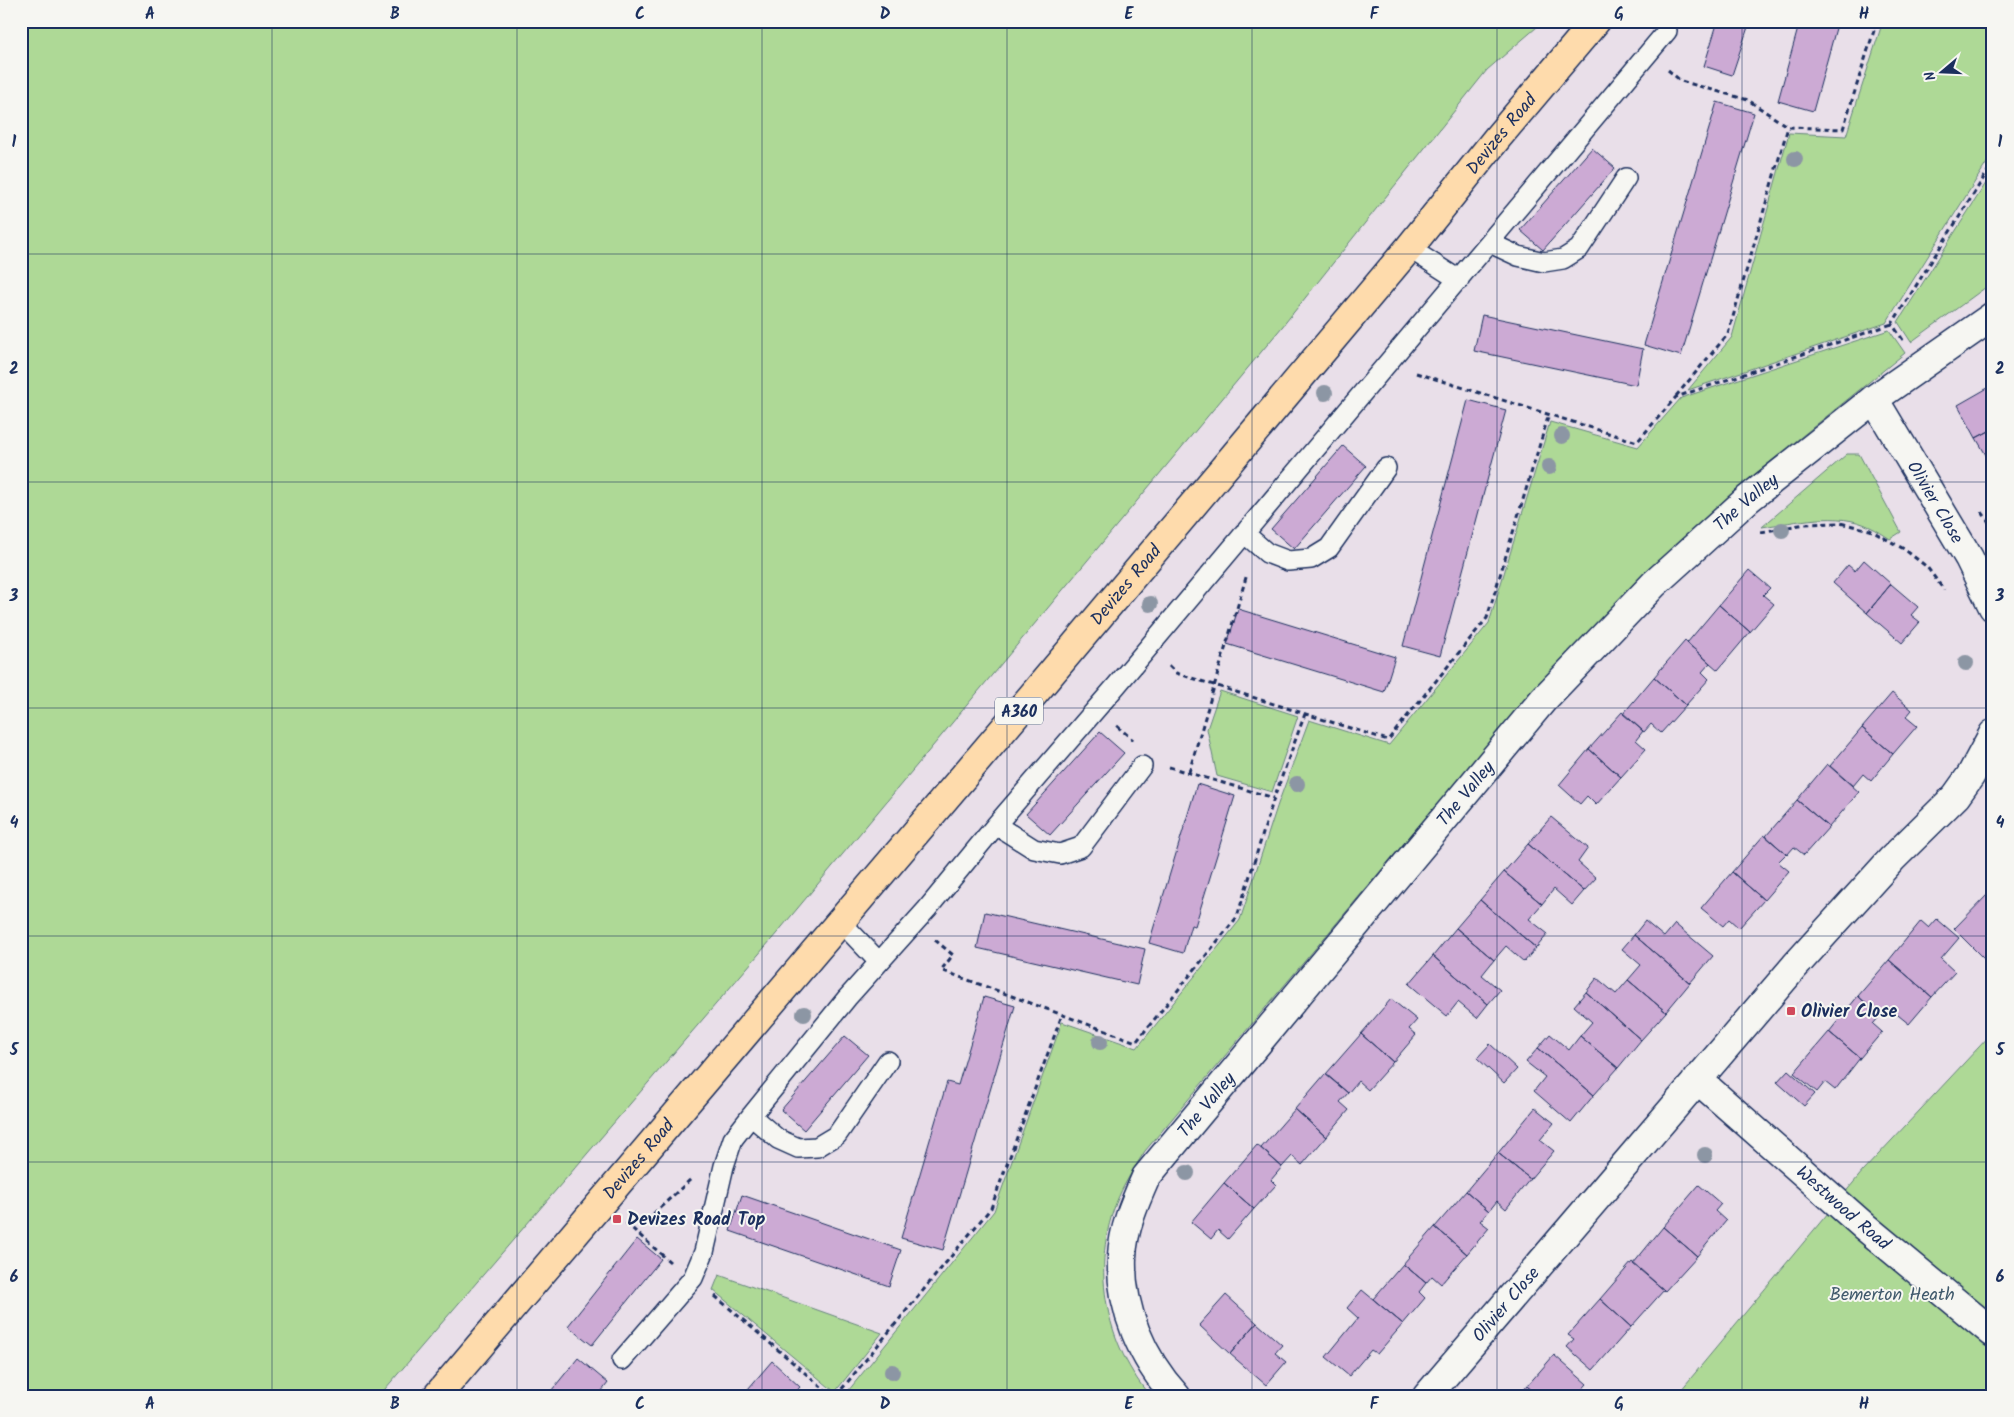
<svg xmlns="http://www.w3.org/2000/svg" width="2014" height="1417" font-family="Kalam,sans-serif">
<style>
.green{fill:#aed996;stroke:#64847a}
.building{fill:#ccaad4;stroke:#1b2f5e}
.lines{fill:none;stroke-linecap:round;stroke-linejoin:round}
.lane-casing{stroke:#1b2f5e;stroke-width:22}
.street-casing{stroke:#1b2f5e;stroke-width:31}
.primary-casing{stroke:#1b2f5e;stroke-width:31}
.path{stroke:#1b2f5e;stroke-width:3;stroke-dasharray:5 4;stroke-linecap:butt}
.lane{stroke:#f6f6f2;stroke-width:19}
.street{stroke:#f6f6f2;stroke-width:28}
.primary{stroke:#fedbac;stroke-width:28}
.tree{fill:#8c96a4}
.grid{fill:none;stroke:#1b2f5e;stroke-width:1;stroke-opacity:0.55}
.poi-dot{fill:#d1495b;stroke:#f6f6f2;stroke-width:2}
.labels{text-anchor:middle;stroke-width:4;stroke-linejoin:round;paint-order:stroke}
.shield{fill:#f6f6f2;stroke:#5d6b8a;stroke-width:1}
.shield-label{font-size:16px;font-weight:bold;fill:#1b2f5e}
.street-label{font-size:18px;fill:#1b2f5e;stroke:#f6f6f2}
.poi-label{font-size:18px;font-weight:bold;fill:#1b2f5e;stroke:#f6f6f2;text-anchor:start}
.park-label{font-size:18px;fill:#405a6c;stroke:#f6f6f2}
.neatline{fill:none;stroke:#1b2f5e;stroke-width:2}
.grid-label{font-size:16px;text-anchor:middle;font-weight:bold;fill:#1b2f5e}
</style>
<rect width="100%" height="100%" fill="#e9dfe9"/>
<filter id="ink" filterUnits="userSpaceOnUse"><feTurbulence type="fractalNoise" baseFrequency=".02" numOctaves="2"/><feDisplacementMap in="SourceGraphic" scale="10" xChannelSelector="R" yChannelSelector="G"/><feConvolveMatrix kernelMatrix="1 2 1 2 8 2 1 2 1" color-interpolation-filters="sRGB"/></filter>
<g filter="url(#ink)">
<path class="green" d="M21,21h1523l-57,49 -205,257 -505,606 -398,463h-358z
M1883,21h110v132l-107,170 -198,67 44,-53 57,-204 57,3z
M1993,172v110l-82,60 -13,-20z
M1889,330l16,23 -172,139 -92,87 -55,56 -166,189 -275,327c-7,11 -14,22 -20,33 -37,68 -24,154 25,212h-306l150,-185 68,-189 75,26 103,-128 38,-116 31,-84 80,25 100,-122 61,-201 88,25 43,-49z
M1847,454h12l42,78 -11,7c-6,-4 -13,-9 -20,-12 -32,-16 -74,-5 -108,0z
M1220,691l78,25 -26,76 -55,-16 -10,-47z
M1993,1032v364h-317l187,-225z
M719,1275l163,58 -47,59 -122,-102z"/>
<path class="building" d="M1718,21h32l-18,54 -28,-9z
M1800,21h38l-25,90 -35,-10z
M1717,102l37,11 -73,243 -37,-11z
M1592,148l23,20 -72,82 -23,-20z
M1482,315l161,34 -7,36 -162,-34z
M1993,385v44l-17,9 -18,-33z
M1468,400l38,10 -66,246 -37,-10z
M1993,429v38l-17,-29z
M1343,446l23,20 -72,83 -23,-20z
M1864,560l27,24 -24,29 -34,-30 15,-18 7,6z
M1749,570l21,18 -7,7 11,9 -24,28 -31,-27z
M1891,584l27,23 -7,8 9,7 -18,21 -35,-30z
M1719,605l31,27 -32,38 -31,-27z
M1238,609l157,48 -11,35 -157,-48z
M1685,641l25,22 -8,9 7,7 -23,26 -32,-28z
M1654,677l32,28 -25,28 -10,-9 -7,8 -21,-18z
M1892,693l20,17 -6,7 11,9 -24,28 -31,-26z
M1622,712l21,19 -7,9 10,9 -25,28 -32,-28z
M1862,728l31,26 -22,27 -8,-7 -10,12 -23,-20z
M1100,732l24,21 -74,82 -24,-21z
M1589,749l32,28 -25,28 -9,-9 -7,8 -21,-19z
M1827,764l32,28 -30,35 -32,-27z
M1197,784l38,12 -40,130 -4,-1 -8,28 -34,-10z
M1797,800l32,27 -25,28 -10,-8 -7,8 -21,-19z
M1551,817l37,31 -10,14 18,16 -12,13 -56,-47z
M1764,835l22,19 -8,8 11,9 -25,29 -32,-28z
M1528,844l56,47 -12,14 -18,-16 -12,15 -38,-32z
M1504,872l38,32 -13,15 19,15 -12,14 -56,-48z
M1732,872l32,28 -25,28 -10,-9 -6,7 -22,-18z
M1989,893l4,3v56l-8,8 -31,-31z
M1480,900l56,48 -12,14 -18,-16 -12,14 -38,-32z
M985,912l160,37 -8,36 -160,-37z
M1937,919l22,19 -18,21 14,13 -23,25 -43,-37 32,-39 8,7z
M1645,921l19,16 11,-13 38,32 -23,27 -56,-48z
M1456,928l38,32 -12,15 18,15 -12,14 -55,-48z
M1634,935l56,48 -24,29 -38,-32 13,-15 -19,-16z
M1433,956l55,48 -11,14 -19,-16 -11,14 -38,-32z
M1889,960l43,37 -23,27 -21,-17 -8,9 -22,-20z
M1597,978l19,16 12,-14 38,32 -25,28 -55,-48z
M1586,992l55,48 -23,28 -38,-32 12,-14 -18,-16z
M1858,996l22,20 -7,8 9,8 -22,26 -31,-26z
M984,997l31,9 -72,244 -42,-12 46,-156 11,3z
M1391,999l26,21 -8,9 7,6 -23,27 -32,-28z
M1829,1032l31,26 -25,32 -10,-8 -8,10 -23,-19z
M1361,1034l32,28 -25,28 -10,-9 -10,12 -22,-19z
M1550,1034l19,16 11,-14 38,32 -24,27 -56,-47z
M845,1036l23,19 -64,75 -23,-20z
M1490,1044l27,25 -13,14 -27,-25z
M1538,1048l56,47 -23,28 -37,-32 11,-14 -19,-15z
M1788,1070l27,24 -11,12 -27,-24z
M1325,1074l23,19 -8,9 9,8 -23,27 -31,-28z
M1535,1108l19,15 -14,17 14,11 -24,28 -32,-26z
M1295,1109l31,28 -24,28 -10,-9 -10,11 -21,-19z
M1257,1145l25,22 -11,13 5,5 -22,24 -30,-26z
M1498,1153l32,26 -24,30 -9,-8 -8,10 -23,-20z
M1224,1183l30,26 -26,30 -10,-9 -7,9 -20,-17z
M1699,1185l22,19 -6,7 11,10 -29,35 -34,-29z
M1466,1191l23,20 -9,10 9,7 -22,26 -32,-27z
M742,1195l159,55 -12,36 -159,-55z
M1435,1227l32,27 -26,30 -9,-8 -6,7 -23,-19z
M1663,1227l34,29 -32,35 -32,-27z
M637,1239l24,20 -69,86 -24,-19z
M1632,1262l32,28 -33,37 -31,-28z
M1403,1264l23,19 -7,9 6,6 -22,26 -30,-25z
M1362,1290l41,34 -26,30 -6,-4 -22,26 -23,-19 32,-39 -11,-10z
M1226,1295l31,28 -27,31 -31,-29z
M1600,1299l31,28 -38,43 -26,-23 7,-8 -6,-4z
M1257,1323l25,22 -7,8 11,9 -20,23 -36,-31z
M1554,1355l33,29 -11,12h-38l-11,-10z
M578,1358l30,25 -10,13h-51z
M772,1361l28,26 -8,9h-50z
M1527,1386l11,10h-19z"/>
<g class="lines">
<defs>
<path id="lane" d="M1490,243l28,13 26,6 19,-3 16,-10 47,-71
M1409,248l50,32
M1244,533l23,20 21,8 23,-2 18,-11 57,-80
M996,825l38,24 26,5 21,-7 61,-81
M841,922l38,40
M751,1116l27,23 20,9 19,-1 20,-12 51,-74
M622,1360l71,-82 11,-26 20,-86 9,-27 18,-23 96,-118 80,-89 69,-84 120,-139 551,-655"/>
<g id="street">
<path id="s1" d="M1874,399l95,159 24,49"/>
<path id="s2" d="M1697,1079l168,148 128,106"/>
<path id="s3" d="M1176,1396c-34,-37 -56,-88 -54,-139 1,-28 13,-55 24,-80l397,-477 111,-116 94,-85 126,-100 119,-83"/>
<path id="s4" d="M1427,1396l368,-430 97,-107 64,-63 15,-21 22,-41"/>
</g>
<g id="primary">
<path id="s5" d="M437,1396l606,-713 366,-435 89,-111 98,-116"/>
</g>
</defs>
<use href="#lane" class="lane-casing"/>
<use href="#street" class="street-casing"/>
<use href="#primary" class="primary-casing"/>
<path class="path" d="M1668,70l13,11 67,19 40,27
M1903,340l-11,-16 101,-161
M1416,373l221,69 39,-45 216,-73
M1676,396l52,-62 60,-207 55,2 34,-108
M1982,512l11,16
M1761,532l44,-8 35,-1 30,7 34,19 23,18 17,23
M1169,666l7,7 212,67 99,-122 62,-204
M1117,726l16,14
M1169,767l105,31
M1189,772l58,-198
M935,940l18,15 -12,15 195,72 101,-125 37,-119 31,-84
M628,1221l22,-4 41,-38
M626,1223l44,39
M715,1296l117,100
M21,1389l11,7
M836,1396l155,-188 71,-193"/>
<use href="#lane" class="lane"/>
<use href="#street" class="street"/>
<use href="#primary" class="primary"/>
</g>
<g class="tree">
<circle cx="1795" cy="159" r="8"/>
<circle cx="1325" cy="393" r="8"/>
<circle cx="1562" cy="436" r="8"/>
<circle cx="1549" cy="467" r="8"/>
<circle cx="1782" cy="530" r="8"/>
<circle cx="1150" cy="604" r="8"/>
<circle cx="1966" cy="663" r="8"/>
<circle cx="1297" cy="784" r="8"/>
<circle cx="804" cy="1014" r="8"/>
<circle cx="1100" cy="1042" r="8"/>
<circle cx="1705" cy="1155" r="8"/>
<circle cx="1187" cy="1173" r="8"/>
<circle cx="892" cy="1372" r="8"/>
</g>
</g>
<path class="grid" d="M272,21v1375M517,21v1375M762,21v1375M1007,21v1375M1252,21v1375M1497,21v1375M1742,21v1375M21,254h1972M21,482h1972M21,708h1972M21,936h1972M21,1162h1972"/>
<g class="poi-dot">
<rect x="1786" y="1006" width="10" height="10" rx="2.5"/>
<rect x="612" y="1214" width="10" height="10" rx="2.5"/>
</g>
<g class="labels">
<rect class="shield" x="995" y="697.5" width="48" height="27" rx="4"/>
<g class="shield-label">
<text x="1019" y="717">A360</text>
</g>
<g class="street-label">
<text dy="6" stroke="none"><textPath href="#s5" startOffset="1651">Devizes Road</textPath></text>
<text dy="6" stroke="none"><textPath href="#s3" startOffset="1141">The Valley</textPath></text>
<text dy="6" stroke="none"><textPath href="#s1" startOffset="120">Olivier Close</textPath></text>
<text dy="6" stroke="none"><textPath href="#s5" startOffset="1064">Devizes Road</textPath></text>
<text dy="6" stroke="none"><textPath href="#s3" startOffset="736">The Valley</textPath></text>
<text dy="6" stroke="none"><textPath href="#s3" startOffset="331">The Valley</textPath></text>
<text dy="6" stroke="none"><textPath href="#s5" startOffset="311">Devizes Road</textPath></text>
<text dy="6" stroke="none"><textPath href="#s2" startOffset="195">Westwood Road</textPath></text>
<text dy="6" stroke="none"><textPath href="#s4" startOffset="121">Olivier Close</textPath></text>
</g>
<g class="poi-label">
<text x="1801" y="1017">Olivier Close</text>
<text x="627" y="1225">Devizes Road Top</text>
</g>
<g class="park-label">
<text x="1892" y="1300">Bemerton Heath</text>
</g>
</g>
<rect width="2014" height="1417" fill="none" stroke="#f6f6f2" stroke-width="55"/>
<g transform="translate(1942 72) rotate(251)" stroke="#f6f6f2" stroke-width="4" paint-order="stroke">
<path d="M0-4L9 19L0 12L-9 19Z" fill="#1b2f5e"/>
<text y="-8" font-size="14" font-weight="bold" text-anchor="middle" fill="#1b2f5e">N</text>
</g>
<rect x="28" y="28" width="1958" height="1362" class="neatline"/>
<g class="grid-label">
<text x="150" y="19">A</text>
<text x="395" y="19">B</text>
<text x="640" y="19">C</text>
<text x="885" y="19">D</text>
<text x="1129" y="19">E</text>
<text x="1374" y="19">F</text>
<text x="1619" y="19">G</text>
<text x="1864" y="19">H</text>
<text x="14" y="147">1</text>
<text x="2000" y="147">1</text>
<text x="14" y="374">2</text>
<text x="2000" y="374">2</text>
<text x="14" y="601">3</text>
<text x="2000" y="601">3</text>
<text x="14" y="828">4</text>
<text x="2000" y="828">4</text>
<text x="14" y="1055">5</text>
<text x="2000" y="1055">5</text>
<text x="14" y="1282">6</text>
<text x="2000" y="1282">6</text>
<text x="150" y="1409">A</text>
<text x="395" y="1409">B</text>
<text x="640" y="1409">C</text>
<text x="885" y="1409">D</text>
<text x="1129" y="1409">E</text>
<text x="1374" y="1409">F</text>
<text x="1619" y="1409">G</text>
<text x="1864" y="1409">H</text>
</g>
</svg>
